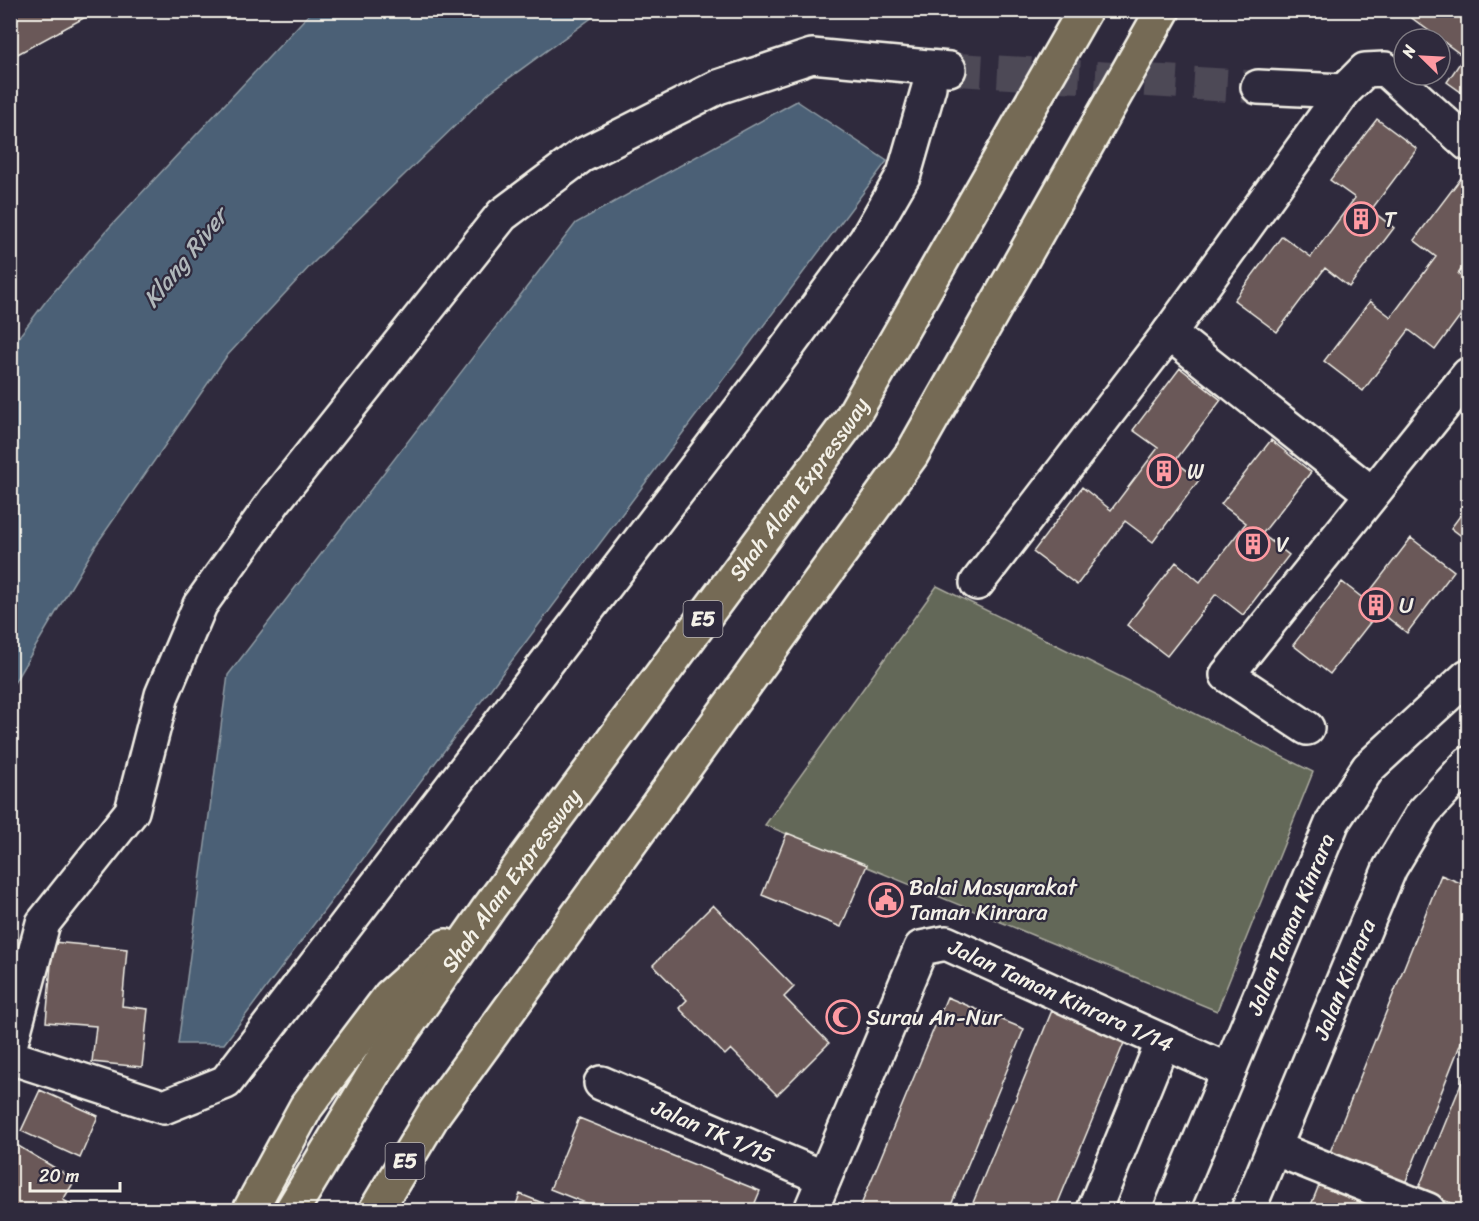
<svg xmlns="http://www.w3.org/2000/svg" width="1479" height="1221" font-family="Sriracha,sans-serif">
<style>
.green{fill:#636759;stroke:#acaca0;stroke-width:1.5}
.water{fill:#4b6176;stroke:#8f9ba4;stroke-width:1.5}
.building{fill:#6a5958;stroke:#f4f1e8;stroke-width:1.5}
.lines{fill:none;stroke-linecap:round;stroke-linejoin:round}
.minor-tunnel{stroke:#4d4857;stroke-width:33;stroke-dasharray:33 16;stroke-linecap:butt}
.minor-casing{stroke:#f4f1e8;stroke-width:38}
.highway-casing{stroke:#f4f1e8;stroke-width:38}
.minor{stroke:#2f2a3d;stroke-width:33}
.highway{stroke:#746b55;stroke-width:33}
.labels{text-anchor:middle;stroke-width:4.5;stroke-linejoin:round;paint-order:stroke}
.shield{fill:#2f2a3d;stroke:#b9b5b5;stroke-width:1.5}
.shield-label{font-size:21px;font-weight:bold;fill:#f4f1e8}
.poi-label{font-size:22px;fill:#f4f1e8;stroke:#2f2a3d;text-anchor:start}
.street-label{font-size:22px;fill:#f4f1e8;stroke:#2f2a3d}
.water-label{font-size:24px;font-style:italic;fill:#b0b7ba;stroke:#2f2a3d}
</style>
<rect width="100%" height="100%" fill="#2f2a3d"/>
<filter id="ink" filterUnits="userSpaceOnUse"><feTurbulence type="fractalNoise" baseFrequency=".0167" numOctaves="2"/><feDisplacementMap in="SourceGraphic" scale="12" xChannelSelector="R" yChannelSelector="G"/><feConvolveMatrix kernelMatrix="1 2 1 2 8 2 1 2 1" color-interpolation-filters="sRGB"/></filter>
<g filter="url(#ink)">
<path class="green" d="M937,586l376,186 -96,239 -452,-186z"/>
<path class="water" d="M313,10l288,1 -111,81 -178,172 -86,93 -130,188 -85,143v-341l35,-46 62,-72z
M797,101l90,60 -663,883h-46l50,-369 348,-452z"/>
<path class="building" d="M10,10h81l2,3 -79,43 -4,-6z
M1401,10h67v87l-21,-15 17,-25z
M1377,119l40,30 -46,61 23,18 -45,59 -24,-19 -48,64 -43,-32 48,-64 29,21 44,-59 -25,-18z
M1461,178l7,6v76l-10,14 10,7v24l-33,45 -26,-20 -46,61 -39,-30 46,-60 21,16 45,-60 -22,-17z
M1180,368l41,32 -46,61 24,19 -46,62 -28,-21 -48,64 -44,-33 49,-65 29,23 47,-62 -25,-18z
M1271,440l40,32 -49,62 27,21 -46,60 -27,-21 -49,62 -40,-31 49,-63 24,20 46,-59 -25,-19z
M1468,505v36l-17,-13z
M1411,538l43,33 -47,62 -28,-22 -49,63 -37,-29 49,-63 22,17z
M787,833l80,32 -26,62 -79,-32z
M1441,875l27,11v139l-64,161 -76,-29z
M713,905l81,82 -10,10 45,46 -52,52 -46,-46 -6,6 -46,-47 8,-8 -34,-35z
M53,942l74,7 -5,57 26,3 -6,58 -50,-5 4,-36 -50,-4z
M947,997l77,32 -75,181h-90z
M1053,1008l73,30 -71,172h-85z
M1468,1067v143l-50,-20z
M40,1090l58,26 -18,42 -59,-27z
M579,1118l181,73 -8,19h-149l-53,-21z
M10,1141l65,39 -12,20 19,10h-72z
M1319,1185l66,25h-76z
M520,1194l40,16h-46z"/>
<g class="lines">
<path class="minor-tunnel" d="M949,69l309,18"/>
<defs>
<g id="minor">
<path d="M1258,87l86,4"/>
<path d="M1169,333l202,160"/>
<path d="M977,583l192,-250 175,-242 21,-21 20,-1 83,75"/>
<path d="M1307,728l-80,-53 241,-300"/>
<path d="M10,1046l33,-123 89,-112 30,-116 38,-90 75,-105 227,-285 79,-59 137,-69 94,-31 137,13"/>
<path d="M10,1057l154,50 62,-25 549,-718 91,-124 38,-66 25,-87 1,-18"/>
<path id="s1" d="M601,1083l223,95"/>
<path d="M1274,1148l154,62"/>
<path id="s2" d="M811,1210l110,-262 25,-5 283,128"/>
<path d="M1094,1210l69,-169"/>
<path id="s3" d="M1171,1210l162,-389 35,-53 100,-92"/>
<path id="s4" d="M1248,1210l142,-342 33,-55 45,-49"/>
</g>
<g id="highway">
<path d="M250,1210l56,-103 84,-111 56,-50"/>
<path id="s5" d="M292,1210l90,-149 107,-153 362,-489 234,-409"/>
<path d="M376,1210l59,-98 477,-658 251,-444"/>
</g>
</defs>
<use href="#minor" class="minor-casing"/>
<use href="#highway" class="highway-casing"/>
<use href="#minor" class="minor"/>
<use href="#highway" class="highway"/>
</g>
</g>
<defs>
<symbol id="building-ring" viewBox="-11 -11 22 22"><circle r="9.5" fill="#2f2a3d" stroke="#ff9aa2" stroke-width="1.5"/><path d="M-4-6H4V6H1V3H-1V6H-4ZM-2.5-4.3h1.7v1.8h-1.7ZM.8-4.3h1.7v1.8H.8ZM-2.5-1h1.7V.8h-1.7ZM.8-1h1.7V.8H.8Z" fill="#ff9aa2"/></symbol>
<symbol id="civic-ring" viewBox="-11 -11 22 22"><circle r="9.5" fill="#2f2a3d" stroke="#ff9aa2" stroke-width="1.5"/><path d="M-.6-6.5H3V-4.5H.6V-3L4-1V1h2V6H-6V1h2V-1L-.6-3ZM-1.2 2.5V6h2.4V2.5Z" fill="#ff9aa2"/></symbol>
<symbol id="mosque-ring" viewBox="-11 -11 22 22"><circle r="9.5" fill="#2f2a3d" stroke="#ff9aa2" stroke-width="1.5"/><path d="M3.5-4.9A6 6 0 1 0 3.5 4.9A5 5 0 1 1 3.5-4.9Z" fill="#ff9aa2"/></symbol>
</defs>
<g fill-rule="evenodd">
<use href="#building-ring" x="1342" y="200" width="38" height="38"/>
<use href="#building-ring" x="1145" y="452" width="38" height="38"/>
<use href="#building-ring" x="1234" y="525" width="38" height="38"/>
<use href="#building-ring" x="1357" y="586" width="38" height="38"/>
<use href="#civic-ring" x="867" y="881" width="38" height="38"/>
<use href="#mosque-ring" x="824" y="998" width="38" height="38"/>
</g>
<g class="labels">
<g class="shield">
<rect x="683.5" y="601" width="39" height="36" rx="4.5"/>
<rect x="385.5" y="1143" width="39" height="36" rx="4.5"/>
</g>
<g class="shield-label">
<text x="703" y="626">E5</text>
<text x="405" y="1168">E5</text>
</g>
<g class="poi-label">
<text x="1384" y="227">T</text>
<text x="1187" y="479">W</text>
<text x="1276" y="552">V</text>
<text x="1399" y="613">U</text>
<text x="909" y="895">Balai Masyarakat<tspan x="909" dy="25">Taman Kinrara</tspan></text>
<text x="866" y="1025">Surau An-Nur</text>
</g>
<g class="street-label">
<text dy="8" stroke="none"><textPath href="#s5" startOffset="882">Shah Alam Expressway</textPath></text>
<text dy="8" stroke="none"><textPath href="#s5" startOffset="396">Shah Alam Expressway</textPath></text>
<text dy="8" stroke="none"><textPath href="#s3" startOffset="310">Jalan Taman Kinrara</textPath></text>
<text dy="8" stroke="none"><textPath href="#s4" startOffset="250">Jalan Kinrara</textPath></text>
<text dy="8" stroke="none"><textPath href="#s2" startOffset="436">Jalan Taman Kinrara 1/14</textPath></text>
<text dy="8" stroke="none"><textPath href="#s1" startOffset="122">Jalan TK 1/15</textPath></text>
</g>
<g class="water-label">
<text transform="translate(185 258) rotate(-51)" y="8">Klang River</text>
</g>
</g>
<rect width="1479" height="1221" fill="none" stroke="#2f2a3d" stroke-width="36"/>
<rect x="18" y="18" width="1443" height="1185" fill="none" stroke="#f4f1e8" stroke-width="2" filter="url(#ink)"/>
<g transform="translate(1422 57) rotate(294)"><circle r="28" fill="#2f2a3d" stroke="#7e7a81" stroke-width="1.5"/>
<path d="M0-4.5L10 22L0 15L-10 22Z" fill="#ff9aa2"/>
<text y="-9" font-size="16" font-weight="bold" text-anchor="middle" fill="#f4f1e8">N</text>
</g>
<path d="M30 1182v9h90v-9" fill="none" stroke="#f4f1e8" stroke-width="3"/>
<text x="39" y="1182" font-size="18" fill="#f4f1e8" stroke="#2f2a3d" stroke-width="4.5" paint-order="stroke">20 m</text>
</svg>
